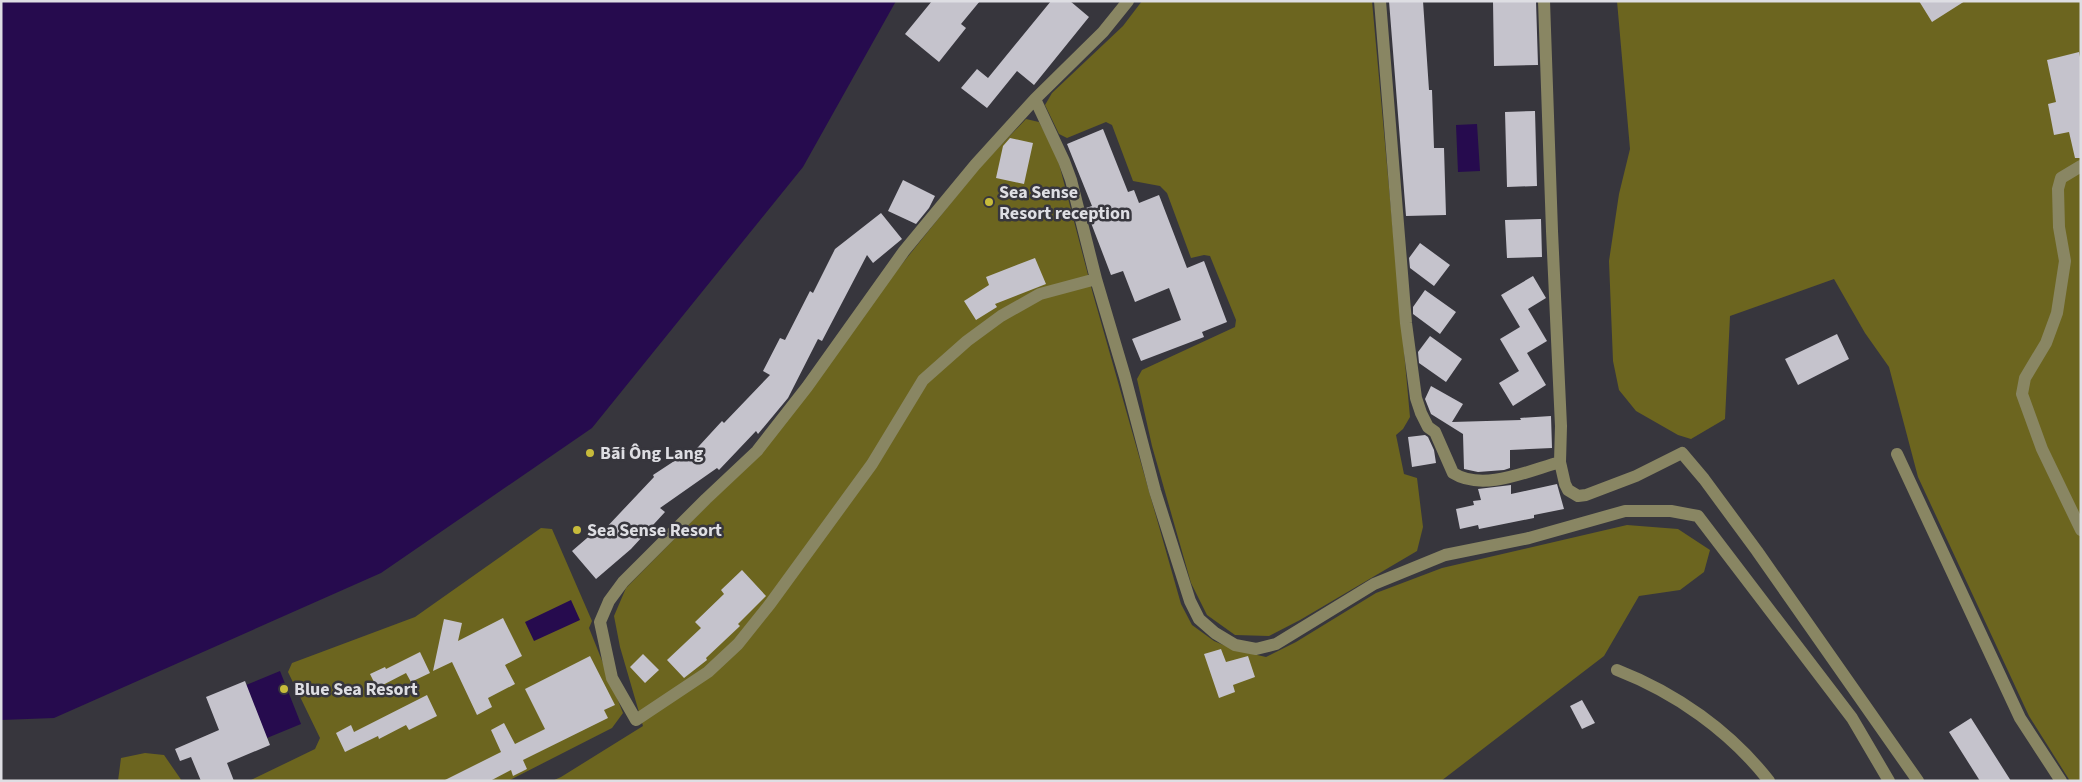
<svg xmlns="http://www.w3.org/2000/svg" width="2082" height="782" font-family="'Source Sans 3',sans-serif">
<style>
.forest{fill:#6c651f}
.water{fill:#260b4e}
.building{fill:#c5c3cc}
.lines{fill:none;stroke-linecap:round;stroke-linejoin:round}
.minor{stroke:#898663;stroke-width:12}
.poi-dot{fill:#c7bb3b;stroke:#37363d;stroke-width:2}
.labels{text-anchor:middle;stroke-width:5;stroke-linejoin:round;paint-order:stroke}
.poi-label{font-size:18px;font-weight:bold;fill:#dedee3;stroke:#37363d;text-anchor:start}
</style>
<rect width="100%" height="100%" fill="#37363d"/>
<path class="forest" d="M1142,1h230l38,416 -7,12 -7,6 8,39 13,4 6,49 -6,24 -117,69 -31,16 -34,-1 -28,-20 -16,-32 -39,-137 -15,-67 5,-9 93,-43 1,-7 -26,-64 -6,-1 -13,3 -24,-65 -7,-7 -27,-5 -21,-56 -6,-3 -39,16 -8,-4 -14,-29 7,-12 71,-67z
M1617,1h464v780h-11l-41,-65 -111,-239 -29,-110 -24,-34 -31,-54 -104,37 -5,103 -34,20 -13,-4 -42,-24 -17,-21 -6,-29 -4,-100 10,-67 11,-45z
M1026,119l13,3 18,34 36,138 88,310 11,21 22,16 21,9 31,7 30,-15 80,-49 66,-25 185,-43 51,4 32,21 -6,22 -24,18 -41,6 -35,60 -163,125h-889l9,-4 82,-51 -23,-79 -6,-31 12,-28 85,-86 268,-334z
M541,528l11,1 40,92 -3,7 34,85 -11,15 -104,53h-259l66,-32 5,-11 -32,-66 4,-9 123,-46z
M145,753l19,2 18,26h-64l3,-23z"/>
<path class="water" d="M1,1h895l-93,166 -211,261 -211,145 -327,145 -53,2z
M1477,124l3,47 -22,1 -2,-47z
M571,600l9,20 -46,21 -9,-19z
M280,671l21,53 -34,14 -21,-53z"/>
<path class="building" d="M932,1h48l-19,23 5,4 -27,34 -34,-28z
M1051,1h19l19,16 -55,68 -17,-14 -30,37 -26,-20 16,-19 11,9z
M1389,1h34l6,89h3l2,58h10l2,67 -40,1z
M1493,1h43l2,64 -44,1z
M1919,1h46l-33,21z
M2079,52l2,10v96h-6l-6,-26 -15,3 -6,-31 8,-2 -9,-42z
M1535,111l2,75 -30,1 -2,-75z
M1103,129l25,63 6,-2 5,13 20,-8 28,73 17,-7 23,61 -25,10 2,5 -63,24 -9,-22 49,-19 -12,-32 -34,14 -12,-31 -12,4 -23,-60 -2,-7 6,-2 -25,-62z
M1010,138l23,5 -9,41 -28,-6 7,-32z
M903,180l32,16 -6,12 -13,16 -28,-13z
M881,213l21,26 -29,24 -6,-8 -45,86 -4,-2 -30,59 -30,36 -2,-3 -37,39 -2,-2 -57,40 5,4 -34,37 -35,30 -24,-28 29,-25 3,4 50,-53 -1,-2 32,-21 3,4 34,-37 2,2 46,-48 -7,-4 17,-33 5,2 25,-49 3,2 22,-44z
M1541,219l1,38 -35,1 -2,-38z
M1420,243l30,22 -16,21 -24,-18 -1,-10z
M1035,258l11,26 -51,20 2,3 -21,13 -12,-19 25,-16 -3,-8z
M1533,276l13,22 -18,11 19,32 -20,12 19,32 -33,21 -14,-23 20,-12 -19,-32 20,-12 -19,-32z
M1425,290l31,22 -16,22 -27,-20v-7z
M1837,334l12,25 -51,26 -13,-26z
M1430,336l32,23 -16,23 -27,-19 -1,-11z
M1431,386l32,18 -11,18 69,-2 -1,-2 31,-2 1,32 -42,2v18l-6,2 -26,2 -14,-3 -1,-35 -32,-20 -6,-15z
M1425,435l3,2 6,13 2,13 -24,4 -4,-30z
M1557,484l7,25 -30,6v3l-55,11 -1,-4 -18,4 -4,-20 18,-4 -1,-4 8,-1 -3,-11 33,-4v9z
M742,570l24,26 -28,28 2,2 -34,32 1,2 -23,18 -17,-18 34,-32 -6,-6 29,-28 -3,-4z
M503,618l19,38 -17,9 10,19 -27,14 4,9 -15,8 -25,-53 -19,9 11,-52 18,4 -4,18z
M1221,649l5,13 22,-6 7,21 -22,8 2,7 -16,6 -15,-44z
M420,652l10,21 -19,9 -5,-9 -29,15 -7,-14 15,-7 1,2z
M643,654l16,16 -14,13 -15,-16z
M590,656l25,49 -11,5 4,8 -85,42 4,9 -14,7 -2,-6 -21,11h-47l58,-29 -10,-22 13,-7 11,21 30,-15 -20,-40z
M245,681l25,64 -43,18 7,18h-33l-10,-24 -11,4 -5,-12 44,-19 -13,-33z
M427,695l10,21 -28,14 -3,-5 -27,14 -1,-3 -33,16 -9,-19 15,-8 3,7z
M1582,700l13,23 -13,6 -12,-23z
M1971,718l40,63h-31l-31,-49z"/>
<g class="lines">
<path class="minor" d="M1380,1l26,322 10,75 5,15 7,14 7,5 18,41c30,19 75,-2 107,-11
M1544,1l8,230 9,195 -1,36 5,22 3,6 10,6 8,-1 50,-19 46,-23 22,26 53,72 161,230
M1035,99l-60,66 -71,86 -97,136 -50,64 -51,48 -83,83 -14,19 -9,21 12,56 24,42 72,-48 30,-28 32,-40 102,-140 51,-84 44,-39 34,-25 39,-22 56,-15 29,98 30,114 35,110 9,18 16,14 20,12 21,4 20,-5 98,-60 71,-29 84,-17 96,-27h46l27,5 154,202 37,63
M2081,166l-20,12 -3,11 1,38 6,34 -8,52 -11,30 -21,35 -3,16 20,55 39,81
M1096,279l-25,-99 -7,-19 -29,-62 68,-67 25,-31
M1897,454l123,264 41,63
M1617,670c59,23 113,61 152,111"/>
</g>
<g class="poi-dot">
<circle cx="989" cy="202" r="5"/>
<circle cx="590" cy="453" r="5"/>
<circle cx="577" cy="530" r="5"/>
<circle cx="284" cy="689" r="5"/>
</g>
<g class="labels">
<g class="poi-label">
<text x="999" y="198">Sea Sense<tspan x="999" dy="21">Resort reception</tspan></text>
<text x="600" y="459">Bãi Ông Lang</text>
<text x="587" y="536">Sea Sense Resort</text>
<text x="294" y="695">Blue Sea Resort</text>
</g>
</g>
<rect width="2082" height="782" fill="none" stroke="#dedee3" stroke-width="5"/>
</svg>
